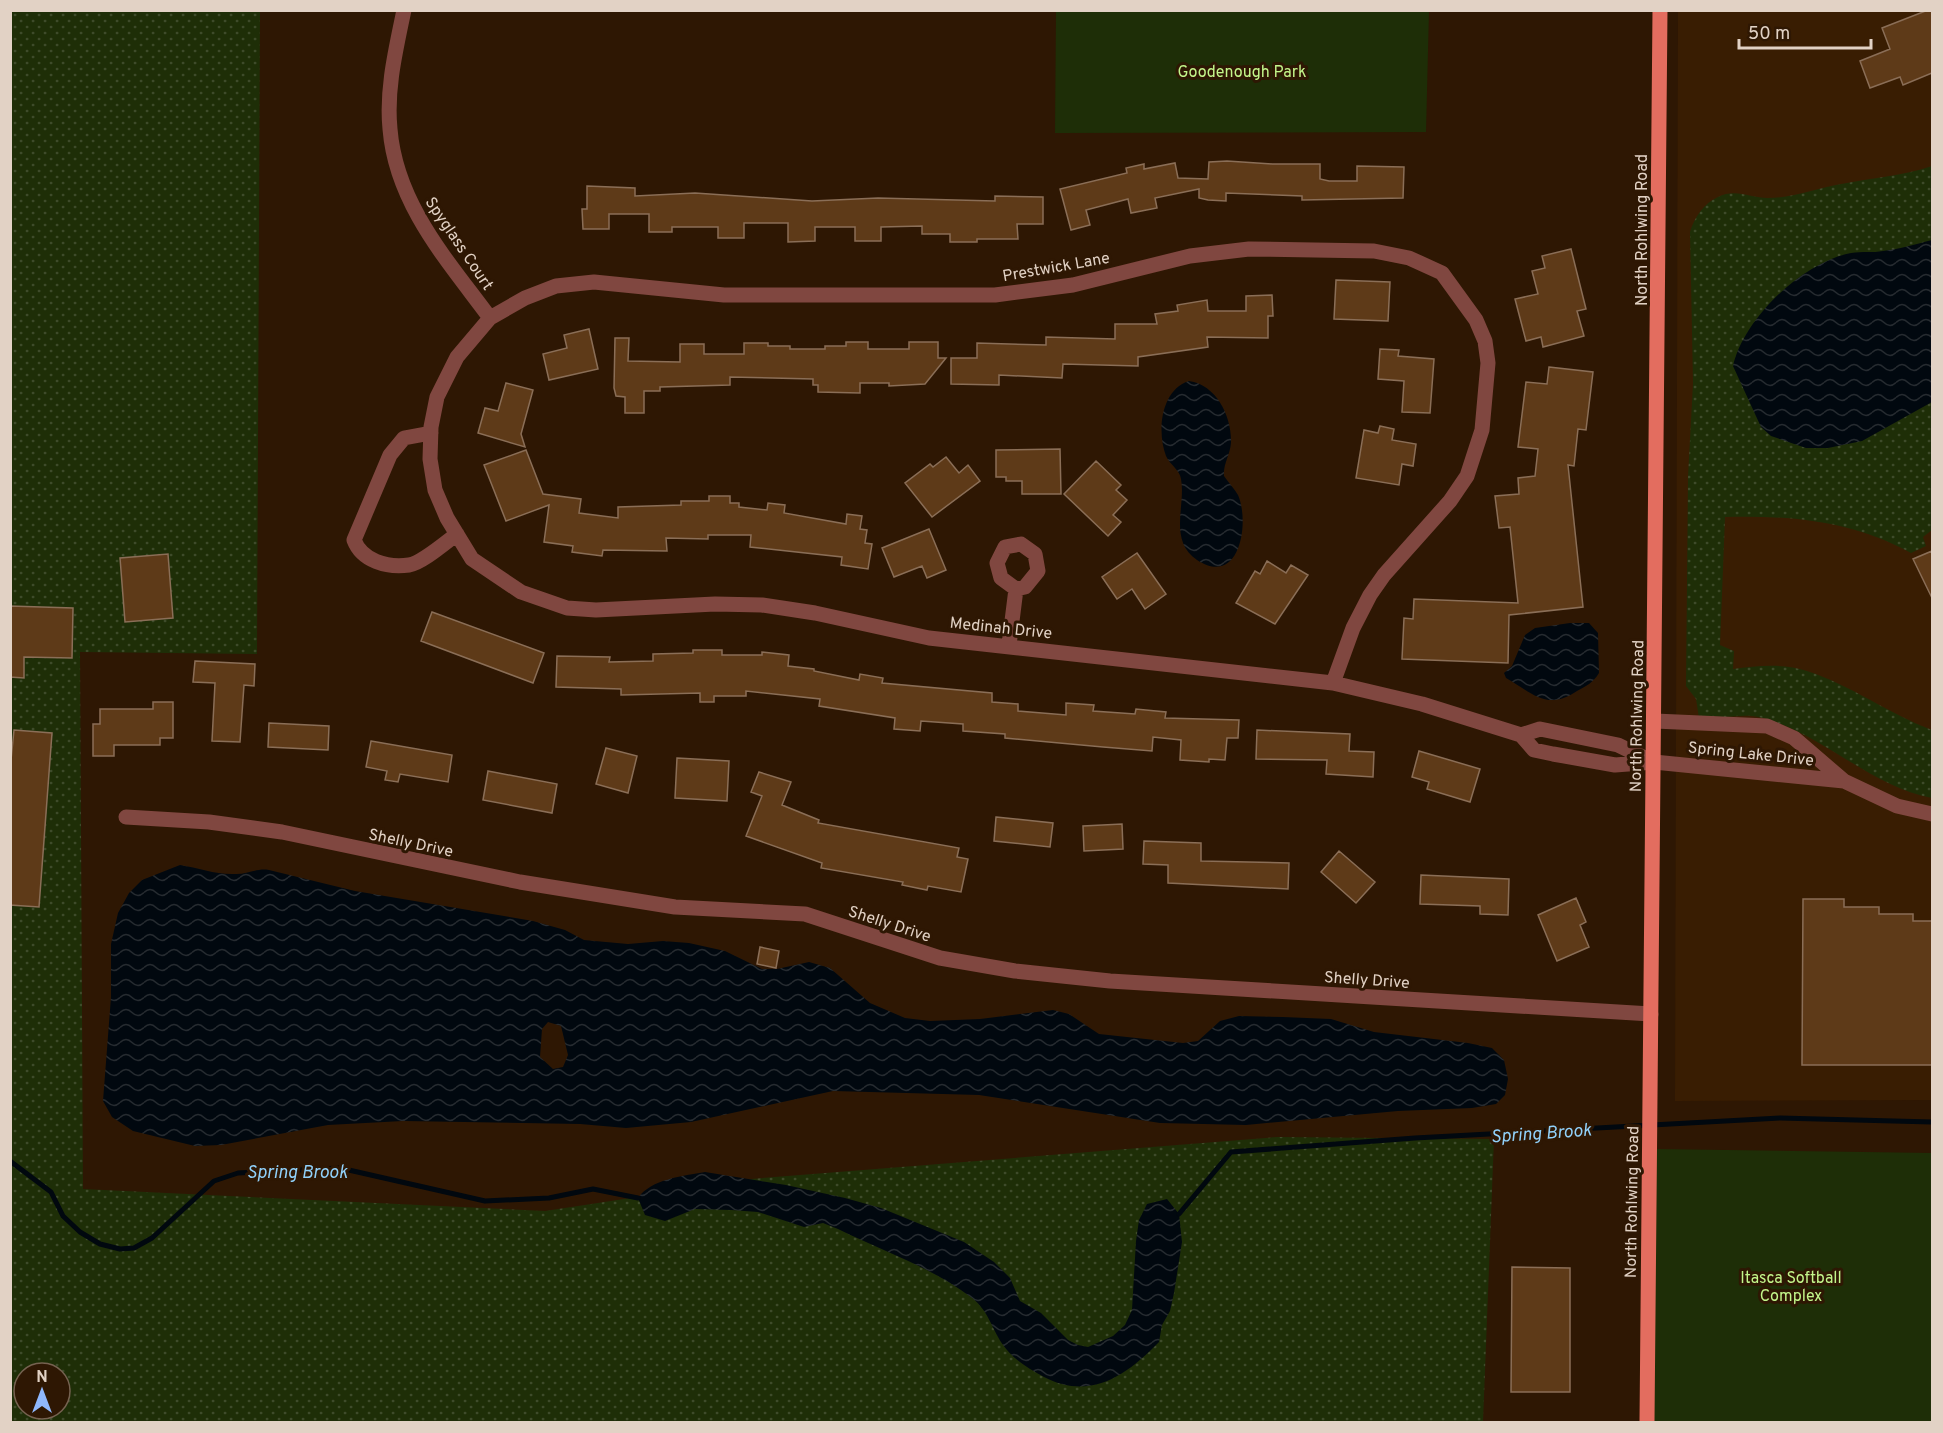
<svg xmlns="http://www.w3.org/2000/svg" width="1943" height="1433" font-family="Overpass,sans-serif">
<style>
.built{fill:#391d02}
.grass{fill:url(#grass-dots);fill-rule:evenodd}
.green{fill:#1e2e07}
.water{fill:url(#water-waves);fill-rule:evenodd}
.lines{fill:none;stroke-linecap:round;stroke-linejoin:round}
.stream{stroke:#01080f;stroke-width:5}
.building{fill:#5e3a18;stroke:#8a6e57;stroke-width:1.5}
.minor{stroke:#804740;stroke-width:15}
.primary{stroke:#e36d5f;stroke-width:15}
.labels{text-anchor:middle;stroke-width:6;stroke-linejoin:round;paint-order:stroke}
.park-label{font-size:16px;fill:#c3f68b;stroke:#2e1703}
.street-label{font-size:16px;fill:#e2d2c5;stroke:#2e1703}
.water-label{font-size:18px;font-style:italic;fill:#91d1fa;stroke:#2e1703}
</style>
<defs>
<pattern id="grass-dots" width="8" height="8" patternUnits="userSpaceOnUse" patternTransform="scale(1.5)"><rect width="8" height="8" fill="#1e2e07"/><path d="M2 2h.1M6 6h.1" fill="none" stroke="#3e4b2a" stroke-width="1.8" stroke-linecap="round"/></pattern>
<pattern id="water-waves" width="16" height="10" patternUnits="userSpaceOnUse" patternTransform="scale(1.5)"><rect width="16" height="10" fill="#01080f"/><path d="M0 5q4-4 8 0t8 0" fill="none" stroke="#262b30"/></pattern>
</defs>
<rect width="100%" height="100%" fill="#2e1703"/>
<path class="built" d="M1678,11h254v1089l-257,1z"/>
<path class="grass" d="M10,11h250l-3,643 -177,-2 3,537 462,22 112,-17 43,-11 577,-46 217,2 -11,283h-1472zM24,1373h36v36h-36z
M1932,166v364l-9,7 3,9 -15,7c-58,-32 -121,-38 -186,-36l-5,128 14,6 -1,18c24,-3 50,-6 74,2 44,14 82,43 125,59v68c-62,-12 -108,-63 -169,-80 -21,-6 -44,2 -64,0l-3,-19 -10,-13 2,-209 5,-94 -3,-151c4,-14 14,-29 28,-35 17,-9 33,1 50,1 24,0 50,-10 73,-14 31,-6 61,-8 91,-18z"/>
<path class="green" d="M1056,11h373l-3,121 -371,1z
M1656,1149l276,4v269h-281z"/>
<path class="water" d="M1932,240v162l-70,39 -34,7h-22l-35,-12 -10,-9 -28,-61c11,-48 70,-104 118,-113 11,-2 22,0 32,-2 17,-2 33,-7 49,-11z
M1189,381c28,4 43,36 42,62 -1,12 -8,21 -7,33 4,6 10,12 14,19 12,27 2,93 -41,65 -29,-20 -11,-54 -16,-81 -1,-9 -11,-14 -15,-23 -9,-23 -6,-66 23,-75z
M1570,623h19l9,10 1,40c-6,10 -13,13 -22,18 -30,20 -43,3 -71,-13l-2,-5 8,-7 13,-31 10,-7z
M180,865c19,3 36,10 56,9 12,0 21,-6 33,-4l86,21 178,30 32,9 19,10 44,4 35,-3 26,2 36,8 37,18h15l32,-7 21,6 40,35 35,15 25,3 50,-2 73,-9 16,4 30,20 84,9 15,-2 22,-20 19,-5 44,1 48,2 43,13 94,11 24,5 12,12 4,19 -3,16 -9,9 -24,4 -74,3 -152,14 -86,-2 -181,-28 -146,-4 -142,31 -65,6 -46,-4 -177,-3 -75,4 -107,20 -26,1 -62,-15 -21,-14 -9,-16 8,-104v-53l7,-31 11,-20 13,-13zM548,1022l13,4 7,29 -5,12 -10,2 -13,-12 2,-28z
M705,1172l81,13 59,13 36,10 83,34 30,20 16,16 10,23 21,12 27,27 10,5 10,2 25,-11 12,-11 7,-15 4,-69 3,-21 8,-16 20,-5 12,15 3,28 -8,51 -4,18 -8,14 -3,17c-33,34 -69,59 -115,35 -13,-7 -28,-16 -37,-27 -15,-17 -16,-37 -35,-52 -39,-30 -89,-47 -134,-69l-15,-6 -19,4 -46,-15 -27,-2 -36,-1 -30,12 -20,-6 -7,-17c13,-19 45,-22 67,-26z"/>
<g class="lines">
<path class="stream" d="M10,1161l41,31 12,24 17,16 20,12 20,5 14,-1 18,-10 62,-57 24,-8 102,-5 145,33 64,-3 44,-9 45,9
M1179,1214l52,-62 184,-14 365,-20 152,4"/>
</g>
<path class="building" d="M1928,10h4v63l-29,12 -3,-8 -30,11 -10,-27 30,-12 -8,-21z
M1227,161l45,3h48v15l9,2h28v-15l47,1 -1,31 -101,2v-4l-76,-3v8l-18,-1 -9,-2v-9l-44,9 2,10 -26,5 -3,-14 -42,11 4,15 -19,5 -11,-41 67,-16 -1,-5 18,-4v5l31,-6 3,15 30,1 1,-17z
M587,186l48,2v8l60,-3 117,8 66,-3 117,3v-5l48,1v27h-26l1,15h-41v3h-27v-8h-28v-8l-41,1v14h-26v-14h-40v14l-27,1v-19h-44v15h-26v-11h-46v5h-23v-18h-40v15h-26l-1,-20h5z
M1571,249l15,60 -9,2 7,25 -41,11 -2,-10 -15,4 -11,-42 23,-5 -6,-23 13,-3 -3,-12z
M1336,280l54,2 -2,39 -54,-2z
M1272,295l1,21h-5v22l-61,-1 1,10 -70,10v9l-75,-2 -1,14 -63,-3v10l-48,-1v-26h26v-15l69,2v-8l69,2v-15h42l-2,-10 23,-3 -1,-6 30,-5 1,11h38v-15z
M589,329l9,40 -49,11 -6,-26 24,-6 -3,-13z
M615,338h14l-1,23 52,1v-18h24v10h40v-11h24v3h22v3h35v-3h21v-4h22v7h41v-7h29v16h8l-21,26 -36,2v-3h-29v10l-42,-1v-7h-5v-6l-83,-2v8l-70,2v4h-16v22h-19v-16l-9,-1 -2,-8z
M1380,349l19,1 -1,6 36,3 -4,54 -28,-1 2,-31 -26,-2z
M1549,367l44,5 -7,58 -8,-1 -4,37 -6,-1 15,142 -74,8 -1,48 -106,-4 2,-41 9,1 1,-20 104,4 -8,-76 -11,1 -4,-32 24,-2 -1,-16 17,-2 3,-27 -20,-2 8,-65 21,2z
M506,383l27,7 -12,44 4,13 -47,-14 7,-25 13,3z
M1380,426l14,3 -2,11 24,4 -3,22 -11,-2 -3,21 -43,-7 8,-48 14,3z
M1060,449l1,45h-39v-13h-16v-4h-10v-27z
M526,450l17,44 38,5 -2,14 39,5v-11l63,-2v-4h28v-5h21v7h9v4l28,3 1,-7 17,2 -1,8 62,11 1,-10 15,2 -2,13 7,1 -2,13 7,1 -4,25 -27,-4 1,-8 -92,-10 1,-12h-43v4l-42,-1 1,13 -64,-1 -1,6 -30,-4 1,-6 -29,-4 5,-37 -43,16 -22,-56z
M946,457l13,16 9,-8 12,16 -48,36 -27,-34 25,-19 3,3z
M1096,461l25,24 -5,5 11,10 -14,15 8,7 -13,14 -44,-42z
M929,529l17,41 -19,8 -5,-12 -28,11 -12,-29z
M1932,551v47l-19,-39z
M1137,553l29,41 -21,15 -13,-20 -15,10 -15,-22z
M168,554l5,64 -48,4 -5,-64z
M1267,561l19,12 5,-8 17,10 -33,49 -39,-21 19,-32 5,3z
M10,606l63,2 -1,50 -48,-1v21l-14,-1z
M432,612l112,41 -11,30 -112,-42z
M693,650h29v5h40v-3l27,3 -1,11 26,3v2l45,9 1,-6 23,4 -1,5 110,10v9l26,2v7l48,4v-12l28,2 -1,6 42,3 1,-5 30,3 -1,6 74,2 -1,18h-11l-2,22 -16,-1v3l-29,-2 1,-20 -28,-3 -1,14 -49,-4 -98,-9v-4l-42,-3v-7l-42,-3 -1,10 -26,-2 1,-11 -76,-12 1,-7 -74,-8v5h-32v6h-14v-9l-79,2v-6l-65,-2 1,-31 53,1 -1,5 44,-1v-7l40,-1z
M195,661l60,3 -1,22 -10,-1 -4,57 -28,-1 3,-58 -22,-1z
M153,702h20v36h-13v7h-46v11h-21v-32h7v-15h53z
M269,723l60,3 -1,24 -60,-3z
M14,730l38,3 -13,174 -29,-2v-135z
M1257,730l93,4 -1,17 25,1 -1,25 -47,-3 1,-14 -71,-1z
M371,741l81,14 -4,27 -48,-8 -2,8 -13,-2 2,-9 -21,-4z
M606,748l31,8 -9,37 -32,-9z
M1419,751l61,18 -10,33 -43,-13 2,-7 -17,-5z
M677,758l52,3 -2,40 -52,-3z
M488,771l69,13 -5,29 -69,-13z
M759,772l32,10 -9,23 37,15 -1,3 141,25 -2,9 11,2 -7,33 -33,-6 -1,4 -25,-5 1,-3 -82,-14 1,-5 -76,-27 16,-40 -11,-4z
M996,817l57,6 -3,24 -56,-6z
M1122,824l1,25 -39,2 -1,-25z
M1144,841l57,2v18l88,2 -1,26 -120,-6v-18l-25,-1z
M1339,851l36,31 -19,21 -35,-31z
M1421,875l88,4 -1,36 -28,-1v-8l-60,-2z
M1576,898l10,24 -6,3 9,22 -32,14 -19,-46z
M1803,899h41v8h35v7h34v7h19v144h-130z
M760,947l19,4 -3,17 -19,-4z
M1512,1267l58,1v124h-59z"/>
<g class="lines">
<path class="minor" d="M404,10c-8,39 -18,79 -14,119 6,75 58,132 100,189
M431,433l-27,5 -14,17 -36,85c8,21 33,28 55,25 13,-2 37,-23 48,-31
M1009,645l7,-56 9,-2 13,-16 -3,-17 -14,-10 -16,3 -8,16 4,15 15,11
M1333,683l20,-55 17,-33 14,-20 66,-74 17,-25 15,-46 6,-67 -3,-22 -9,-21 -34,-47 -33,-15 -35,-7 -125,-2 -59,7 -117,29 -78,10h-271l-130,-13 -38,4 -31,12 -35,20 -33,39 -20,40 -6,30 -1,32 5,31 12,28 25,41 49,33 46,16 29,2 119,-6 47,1 53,8 114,25 404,45 89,21 99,31 13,15 19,4 62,11 39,-3 190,19 53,25 35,8
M1655,721l112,5 27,12 50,43
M1521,735l19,-6 78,16 35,17
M126,817l83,5 73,10 238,50 155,25 130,7 135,44 75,13 95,10 541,33"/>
<path class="primary" d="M1647,1422l13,-1412"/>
</g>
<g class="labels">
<g class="park-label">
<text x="1242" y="77">Goodenough Park</text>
<text x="1791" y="1283">Itasca Softball<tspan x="1791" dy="18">Complex</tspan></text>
</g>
<g class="street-label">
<text transform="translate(1641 230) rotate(-90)" y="6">North Rohlwing Road</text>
<text transform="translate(460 243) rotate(56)" y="6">Spyglass Court</text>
<text transform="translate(1056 266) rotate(-10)" y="6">Prestwick Lane</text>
<text transform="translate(1001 627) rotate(6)" y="6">Medinah Drive</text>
<text transform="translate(1636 716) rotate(-89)" y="6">North Rohlwing Road</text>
<text transform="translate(1751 753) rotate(6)" y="6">Spring Lake Drive</text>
<text transform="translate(411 842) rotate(12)" y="6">Shelly Drive</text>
<text transform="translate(890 923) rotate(18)" y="6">Shelly Drive</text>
<text transform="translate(1367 979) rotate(4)" y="6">Shelly Drive</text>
<text transform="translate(1631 1202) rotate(-89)" y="6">North Rohlwing Road</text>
</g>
<g class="water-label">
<text transform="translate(1541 1133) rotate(-4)" y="6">Spring Brook</text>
<text x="297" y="1178">Spring Brook</text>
</g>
</g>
<rect width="1943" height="1433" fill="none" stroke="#e2d2c5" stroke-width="24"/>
<g transform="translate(42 1391)"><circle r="28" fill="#2e1703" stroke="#766251" stroke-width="1.5"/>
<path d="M0-4.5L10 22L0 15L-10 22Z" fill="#8fb8fd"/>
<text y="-9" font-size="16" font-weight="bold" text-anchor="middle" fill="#e2d2c5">N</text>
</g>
<path d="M1739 39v9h132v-9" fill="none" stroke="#e2d2c5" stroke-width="3"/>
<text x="1748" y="39" font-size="18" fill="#e2d2c5" stroke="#2e1703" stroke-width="4.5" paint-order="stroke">50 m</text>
</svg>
